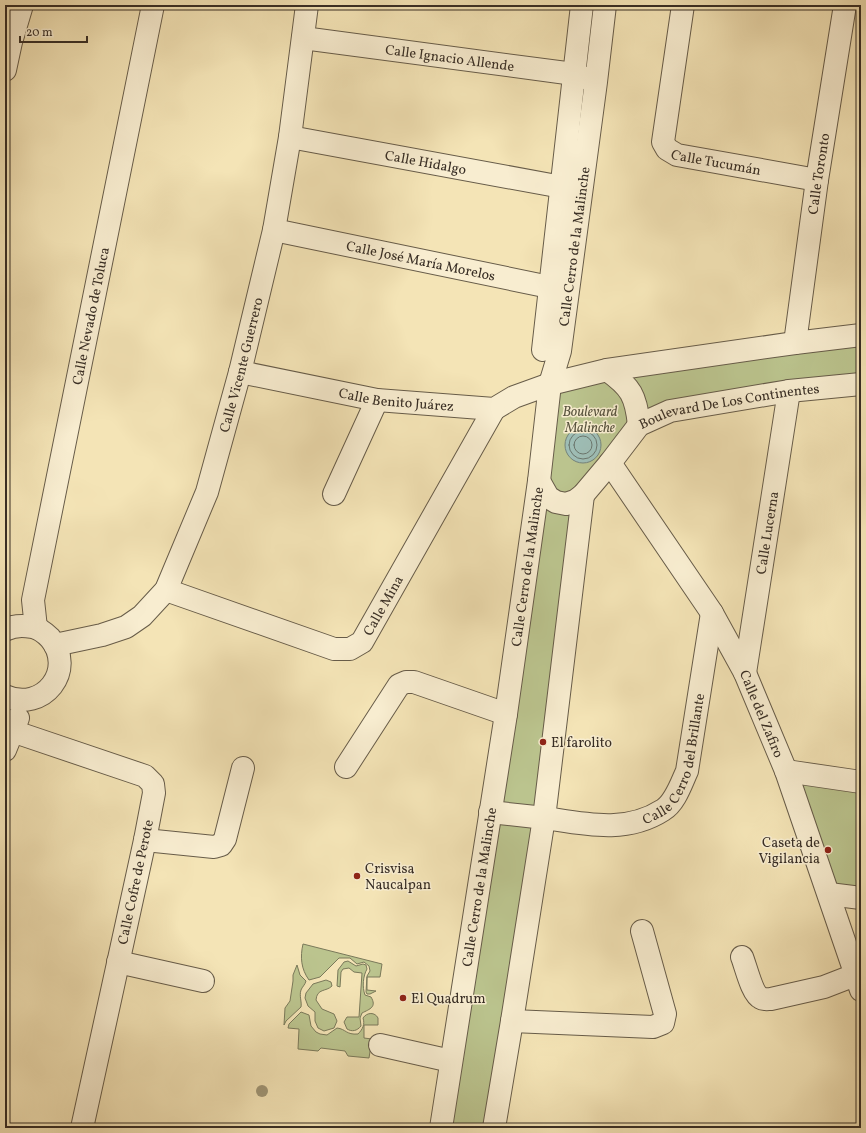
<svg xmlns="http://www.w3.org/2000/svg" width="866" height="1133" font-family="Vollkorn,serif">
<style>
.green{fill:#bbc48e;stroke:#7a795a}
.water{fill:#9ebdb5;stroke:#75847b}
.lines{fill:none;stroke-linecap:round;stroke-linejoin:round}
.shore{stroke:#6b766d;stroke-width:1}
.minor-casing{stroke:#675c49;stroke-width:24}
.minor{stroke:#f8edd0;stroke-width:22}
.tree{fill:#9f9575}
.poi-dot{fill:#8f2418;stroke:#f8edd0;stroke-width:1.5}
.labels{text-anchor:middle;stroke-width:3;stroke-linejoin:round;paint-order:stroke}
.street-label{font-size:14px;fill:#382e25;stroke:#f8edd0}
.park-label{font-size:14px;font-style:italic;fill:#59543f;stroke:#f8edd0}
.poi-label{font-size:14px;fill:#382e25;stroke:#f8edd0;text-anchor:start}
</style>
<rect width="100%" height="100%" fill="#f4e4b6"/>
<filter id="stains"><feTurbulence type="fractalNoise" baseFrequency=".005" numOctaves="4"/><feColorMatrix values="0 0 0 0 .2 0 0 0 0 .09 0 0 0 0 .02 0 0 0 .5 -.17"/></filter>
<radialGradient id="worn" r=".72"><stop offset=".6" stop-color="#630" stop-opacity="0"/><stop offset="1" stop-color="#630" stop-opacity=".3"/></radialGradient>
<path class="green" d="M861,335v49l-191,27 -87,84 -89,633h-53l109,-744z
M787,771l74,11v116l-32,-4z
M303,944l79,20 -2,13h-13v13l9,1 -6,3h-3l-1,-2 1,-16 3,-5 -1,-5 -5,-4 -7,2 -7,-6h-11l-19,19 -11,3c-8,-11 -9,-23 -6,-36z
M348,961l8,5 7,-2 3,1 1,4c-4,7 -5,18 -2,26l6,2c6,10 -1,12 -9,16l-2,5 1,8c-4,5 -9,6 -14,3l-3,-7 3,-5h12l3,-44 -8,-1 -5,-4 -6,1 -2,3 -1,15 -3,-1 1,-16 6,-8z
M297,965l3,10 6,6c-1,4 -4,6 -5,9 -2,6 1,12 0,17l-15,14 -2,4 1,-17 5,-7 3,-20v-6z
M326,980l5,2 1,4c-6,6 -15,2 -16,14l6,9 12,5 3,7 -3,7 -10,3 -6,-3 -3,-7v-9l-7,-6 -3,-8 1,-5 7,-9z
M301,1012l8,3 2,11 5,6 4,2 7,1 10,-7c9,1 9,7 21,6 5,-5 7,-10 5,-16 4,-6 12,-6 15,0v7h-14v13l8,1 -3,19 -21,-2 -3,-5 -24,-3 -3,3 -20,-2 1,-20 -11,-1 1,-4z"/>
<path class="water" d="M565 445a18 18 0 1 1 36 0a18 18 0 1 1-36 0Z"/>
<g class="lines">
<path class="shore" d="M569 445a14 14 0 1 1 28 0a14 14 0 1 1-28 0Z
M574 445a9 9 0 1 1 18 0a9 9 0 1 1-18 0Z"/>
<defs>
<g id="minor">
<path id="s1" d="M683,5l-20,137 4,7 10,6 140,25"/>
<path id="s2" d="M303,38l271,36 14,5"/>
<path d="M5,70l6,-28 11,-37"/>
<path id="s3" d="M290,137l272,50"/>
<path id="s4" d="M274,230l290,60"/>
<path id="s5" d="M795,343l22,-163 28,-175"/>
<path d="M543,350l39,-345"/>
<path d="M607,370c24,17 29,26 32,55"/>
<path id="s6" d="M240,372l137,28 117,9 20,-12 36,-13 57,-14 188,-27 66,-8"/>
<path id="s7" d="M610,463l102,150 33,60 41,98 75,219"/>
<path id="s8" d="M539,481l9,16 8,5 10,2 9,-3 8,-6 27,-32 29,-38 31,-14 119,-20 72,-7"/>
<path d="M334,494l43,-94"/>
<path id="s9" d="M166,590l168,59h16l12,-7 132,-233"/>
<path id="s10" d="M36,628l-3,-28 120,-595"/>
<path d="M5,630c9,-5 17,-5 27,-3 6,1 13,6 18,11 27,32 -7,75 -45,58"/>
<path id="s11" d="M55,645l47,-10 24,-8 16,-11 24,-26 41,-98 33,-120 34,-142 16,-93 17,-132"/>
<path id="s12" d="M745,673l44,-282"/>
<path d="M12,731l133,45 8,8 1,9 -9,47 -63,288"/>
<path d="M5,750l13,-32"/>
<path d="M346,767l53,-82 7,-3h8l92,32"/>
<path d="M786,771l75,11"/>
<path id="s13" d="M490,812c19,2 37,4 55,6 40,6 81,16 118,-8 12,-7 18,-26 24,-39l25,-158"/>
<path d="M145,840l69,7 7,-2 4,-6 18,-71"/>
<path d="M829,894l32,4"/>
<path d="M742,957c4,10 10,37 19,41 3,2 7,1 10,1l53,-12 31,-12"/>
<path d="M118,962l85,19"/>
<path d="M512,1021l141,6 10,-4 2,-9 -23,-83"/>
<path d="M380,1045l71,16"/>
<path id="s14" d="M441,1128l65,-414 33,-233 11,-97 10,-33 36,-269 9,-77"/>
<path d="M494,1128l18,-107 32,-203 39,-323"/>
</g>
</defs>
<use href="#minor" class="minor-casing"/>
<use href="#minor" class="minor"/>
</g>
<circle class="tree" cx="262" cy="1091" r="6"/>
<g class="poi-dot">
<circle cx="543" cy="742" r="4"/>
<circle cx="828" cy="850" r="4"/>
<circle cx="357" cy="876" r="4"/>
<circle cx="403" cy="998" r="4"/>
</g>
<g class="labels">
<g class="street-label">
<text dy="5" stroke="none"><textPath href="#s2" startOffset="148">Calle Ignacio Allende</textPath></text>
<text dy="5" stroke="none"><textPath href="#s1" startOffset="198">Calle Tucumán</textPath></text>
<text dy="5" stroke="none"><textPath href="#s3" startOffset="138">Calle Hidalgo</textPath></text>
<text dy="5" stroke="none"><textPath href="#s5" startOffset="171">Calle Toronto</textPath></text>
<text dy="5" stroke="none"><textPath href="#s14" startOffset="892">Calle Cerro de la Malinche</textPath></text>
<text dy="5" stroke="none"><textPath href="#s4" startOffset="150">Calle José María Morelos</textPath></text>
<text dy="5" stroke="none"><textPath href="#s10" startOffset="318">Calle Nevado de Toluca</textPath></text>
<text dy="5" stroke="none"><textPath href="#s11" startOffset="366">Calle Vicente Guerrero</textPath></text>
<text dy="5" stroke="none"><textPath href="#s6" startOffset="159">Calle Benito Juárez</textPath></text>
<text dy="5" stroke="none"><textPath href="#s8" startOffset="240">Boulevard De Los Continentes</textPath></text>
<text dy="5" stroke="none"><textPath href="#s12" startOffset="142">Calle Lucerna</textPath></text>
<text dy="5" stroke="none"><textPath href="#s14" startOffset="568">Calle Cerro de la Malinche</textPath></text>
<text dy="5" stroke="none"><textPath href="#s9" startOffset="250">Calle Mina</textPath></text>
<text dy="5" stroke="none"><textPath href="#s7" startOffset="294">Calle del Zafiro</textPath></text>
<text dy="5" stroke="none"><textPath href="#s13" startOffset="228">Calle Cerro del Brillante</textPath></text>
<text transform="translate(135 882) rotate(-78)" y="5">Calle Cofre de Perote</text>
<text dy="5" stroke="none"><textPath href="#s14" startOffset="244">Calle Cerro de la Malinche</textPath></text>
</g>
<g class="park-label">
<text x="590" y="416">Boulevard<tspan x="590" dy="16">Malinche</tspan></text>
</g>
<g class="poi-label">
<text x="551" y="747">El farolito</text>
<text x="820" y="847" text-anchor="end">Caseta de<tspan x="820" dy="16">Vigilancia</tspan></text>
<text x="365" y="873">Crisvisa<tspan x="365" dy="16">Naucalpan</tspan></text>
<text x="411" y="1003">El Quadrum</text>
</g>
</g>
<rect width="866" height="1133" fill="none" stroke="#f4e4b6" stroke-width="20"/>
<rect x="6" y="6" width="854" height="1121" fill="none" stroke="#382e25" stroke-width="2"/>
<rect x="10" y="10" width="846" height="1113" fill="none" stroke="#382e25"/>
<path d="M20 36v6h67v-6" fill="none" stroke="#382e25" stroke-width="2"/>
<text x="26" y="36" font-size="12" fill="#382e25" stroke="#f8edd0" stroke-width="3" paint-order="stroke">20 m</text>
<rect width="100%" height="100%" filter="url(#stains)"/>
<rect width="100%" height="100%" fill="url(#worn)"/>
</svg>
